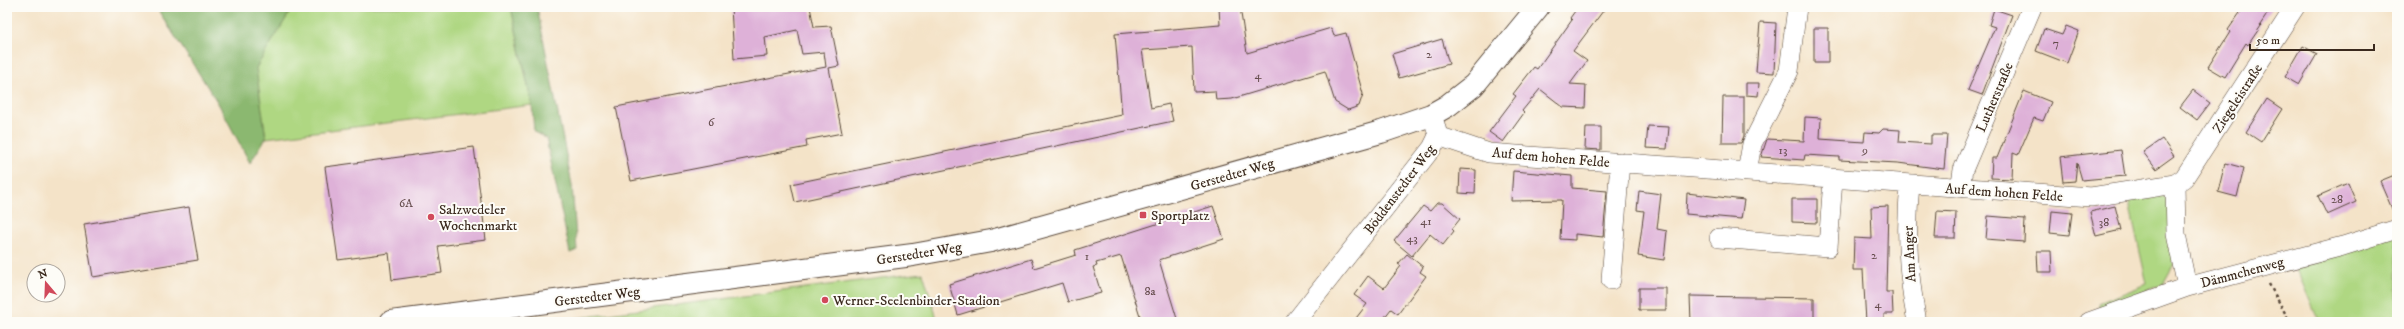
<svg xmlns="http://www.w3.org/2000/svg" width="2404" height="329" font-family="'IM FELL DW Pica',serif">
<style>
.green{fill:#afd782;stroke:#758050}
.forest{fill:#8bb870;stroke:#637147}
.building{fill:#deb1d8}
.lines{fill:none;stroke-linecap:round;stroke-linejoin:round}
.street-casing{stroke:#574638;stroke-width:20}
.secondary-casing{stroke:#574638;stroke-width:24}
.path{stroke:#574638;stroke-width:2.5;stroke-dasharray:3 3;stroke-linecap:butt}
.street{stroke:#fff;stroke-width:19}
.secondary{stroke:#fff;stroke-width:22}
.poi-dot{fill:#d1495b;stroke:#fdfcf7;stroke-width:1.5}
.labels{text-anchor:middle;stroke-width:4;stroke-linejoin:round;paint-order:stroke}
.number-label{font-size:12px;fill:#644c4c}
.street-label{font-size:14px;fill:#3b2a1e;stroke:#fdfcf7}
.poi-label{font-size:14px;fill:#3b2a1e;stroke:#fdfcf7;text-anchor:start}
</style>
<rect width="100%" height="100%" fill="#fdfcf7"/>
<filter id="ink" filterUnits="userSpaceOnUse"><feTurbulence type="fractalNoise" baseFrequency=".025" numOctaves="2"/><feDisplacementMap in="SourceGraphic" scale="8" xChannelSelector="R" yChannelSelector="G"/><feConvolveMatrix kernelMatrix="1 2 1 2 8 2 1 2 1" color-interpolation-filters="sRGB"/></filter>
<filter id="wash" filterUnits="userSpaceOnUse"><feTurbulence type="fractalNoise" baseFrequency=".012" numOctaves="4" result="noise"/><feDisplacementMap in="SourceGraphic" scale="16" xChannelSelector="R" yChannelSelector="G"/><feGaussianBlur stdDeviation="0.9" result="paint"/><feColorMatrix in="noise" values="0 0 0 0 0 0 0 0 0 0 0 0 0 0 0 0 0 1.4 0 .05"/><feComposite in="paint" operator="in"/></filter>
<g filter="url(#wash)">
<rect width="100%" height="100%" fill="#f4e3c8"/>
<path class="green" d="M293,7h218l21,98 -266,33 -11,-70z
M2156,193l12,6 7,63 -12,22 -62,26 -2,-7 48,-19 -19,-86z
M2397,235v87h-78l-24,-56z
M923,273l15,49h-391l342,-45z"/>
<path class="forest" d="M156,7h137l-37,61 10,70 -16,25 -32,-60z
M511,7h26l35,178 5,65 -7,3 -24,-115 -12,-6 -2,-27z"/>
<g id="blocks">
<path class="building" d="M731,7h79l4,20 17,-1 8,40 -10,2 13,65 -36,7 1,7 -176,34 -15,-74 210,-40 -2,-15 -22,2 -5,-24 -32,7 2,19 -33,3z
M1219,7h21l7,46 84,-25 3,8 12,-3 17,61 -4,12 -11,4 -13,-8 -10,-31 -93,28 -16,1 -1,-9 -21,1 -2,-45 -50,3 9,58 18,-4 4,17 -378,81 -4,-18 331,-69 -7,-81 105,-9z
M1578,7h28l-33,44 14,10 -17,23 16,1 -1,23 -22,-1 -23,-18 -18,22 2,2 -21,29 -14,-10 27,-36 -3,-2 21,-27 3,2 35,-49 -2,-2z
M2244,7h28l-12,18 1,1 -13,19 -2,-2 -21,34 -17,-10 22,-35 -2,-2z
M1994,9l18,6 -30,80 -14,-5 27,-63 -6,-2z
M1760,22l16,1 -2,50 -18,-1z
M2066,26l13,5 -12,32 -31,-12 8,-22 18,6z
M1814,28h14v35h-14z
M1442,39l7,25 -50,14 -7,-24z
M2303,46l14,8 -18,31 -14,-8z
M1746,83h13l-1,13 -12,-1z
M2193,90l17,13 -13,17 -17,-13z
M2024,91l27,11 -8,19 -9,-3 -16,37 -5,-2 -1,26 -21,-1 1,-20h5z
M1723,97h21v39l-3,7h-19z
M2267,99l15,10 -21,33 -15,-10z
M1805,117l16,1 -1,21 44,3 1,-10 14,1 4,-4 17,1 -1,12 32,2v-9h16l-3,34 -46,-6 -59,-3v-3l-34,-2 -1,5 -43,-3 6,-18 37,2z
M1648,126l21,1 -2,22 -21,-1z
M1586,127h15v23l-16,-1z
M2162,139l12,17 -18,13 -13,-17z
M474,147l12,93 -48,6 4,27 -50,7 -3,-27 -51,7 -13,-93z
M2121,150l4,26 -43,4 -5,-17 -2,18 -12,1 -3,-25z
M2225,163l19,5 -7,29 -19,-5z
M1460,169l16,1 -1,24 -16,-1z
M1513,171l59,5v12l35,3 -4,46 -28,-3v6l-15,-1 2,-39 -51,1z
M2397,174v44h-1l-16,-37z
M2348,183l8,19 -29,13 -9,-19z
M1639,191l22,3 -4,35 10,2 -3,29 -26,-4 6,-45 -7,-1z
M1687,193l57,7 -3,19 -55,-5z
M1792,199h25v24l-25,-1z
M1437,203h5l18,16 -8,10 2,2 -11,14 -13,-11 -18,22 -18,-15 29,-35 7,5z
M1213,206l11,33 -65,21 19,62h-36l-21,-66 -25,7 1,3 -4,1 8,26 -33,9 -6,-19 -104,32 -9,-31 82,-25 3,9 42,-13 -1,-5z
M1888,206l-2,86h6l1,22h-9v8h-18l-3,-52h-10l1,-32 18,1 -1,-32z
M2115,206l6,24 -25,6 -6,-24z
M189,207l9,53 -105,17 -9,-53z
M1937,211l19,1 -1,26h-20z
M2052,211l20,2 -3,22 -19,-2z
M1988,216l37,3 -1,23 -38,-3z
M2037,251h14l1,21h-14z
M1407,254l16,13 -3,5 6,4 -28,38 -7,-5 -10,13h-28l14,-18 -13,-9 14,-19 16,12 17,-22 -3,-2z
M1639,288h27v22h-27z
M1690,296l124,2v24h-123z"/>
</g>
</g>
<g filter="url(#ink)">
<use href="#blocks" fill-opacity="0" stroke="#574638" stroke-width="1"/>
<g class="lines">
<defs>
<path id="street" d="M1438,136l51,17 602,44 84,-13 9,-6 111,-171
M1747,172l5,-28 37,-73 8,-64
M2175,184l1,50 11,53
M1910,185c-5,46 -2,91 7,137
M1960,188l3,-18 69,-163
M1719,238l109,9 5,-68
M1611,280l9,-118
M1295,322l137,-174 6,-12 -3,-12
M2089,322l98,-35 156,-41 54,-17"/>
<path id="secondary" d="M391,322l522,-67 78,-14 390,-109 50,-17 16,-9 27,-21 64,-78"/>
</defs>
<use href="#street" class="street-casing"/>
<use href="#secondary" class="secondary-casing"/>
<path class="path" d="M2269,284l21,38"/>
<use href="#street" class="street"/>
<use href="#secondary" class="secondary"/>
</g>
</g>
<g class="poi-dot">
<rect x="1139" y="211" width="8" height="8" rx="2"/>
<circle cx="431" cy="217" r="4"/>
<circle cx="825" cy="300" r="4"/>
</g>
<g class="labels">
<g class="number-label">
<text x="2056" y="47">7</text>
<text x="1429" y="58">2</text>
<text x="1258" y="79">4</text>
<text x="711" y="126">6</text>
<text x="1783" y="154">13</text>
<text x="1865" y="154">9</text>
<text x="2337" y="203">28</text>
<text x="406" y="207">6A</text>
<text x="1426" y="225">41</text>
<text x="2104" y="226">38</text>
<text x="1412" y="242">43</text>
<text x="1874" y="259">2</text>
<text x="1087" y="260">1</text>
<text x="1150" y="295">8a</text>
<text x="1878" y="308">4</text>
</g>
<g class="street-label">
<text transform="translate(1994 97) rotate(-67)" y="5">Lutherstraße</text>
<text transform="translate(2237 98) rotate(-57)" y="5">Ziegeleistraße</text>
<text transform="translate(1551 157) rotate(5)" y="5">Auf dem hohen Felde</text>
<text transform="translate(1232 174) rotate(-16)" y="5">Gerstedter Weg</text>
<text transform="translate(1399 189) rotate(-53)" y="5">Böddenstedter Weg</text>
<text transform="translate(2004 192) rotate(4)" y="5">Auf dem hohen Felde</text>
<text transform="translate(919 253) rotate(-9)" y="5">Gerstedter Weg</text>
<text transform="translate(1909 254) rotate(-93)" y="5">Am Anger</text>
<text transform="translate(2242 272) rotate(-15)" y="5">Dämmchenweg</text>
<text transform="translate(597 296) rotate(-7)" y="5">Gerstedter Weg</text>
</g>
<g class="poi-label">
<text x="439" y="214">Salzwedeler<tspan x="439" dy="16">Wochenmarkt</tspan></text>
<text x="1151" y="220">Sportplatz</text>
<text x="833" y="305">Werner-Seelenbinder-Stadion</text>
</g>
</g>
<rect width="2404" height="329" fill="none" stroke="#fdfcf7" stroke-width="24"/>
<g transform="translate(46 283) rotate(341)"><circle r="19" fill="#fdfcf7" stroke="#afa8a0"/>
<path d="M0-3L7 15L0 10L-7 15Z" fill="#d1495b"/>
<text y="-6" font-size="11" font-weight="bold" text-anchor="middle" fill="#3b2a1e">N</text>
</g>
<path d="M2250 44v6h124v-6" fill="none" stroke="#3b2a1e" stroke-width="2"/>
<text x="2256" y="44" font-size="12" fill="#3b2a1e" stroke="#fdfcf7" stroke-width="3" paint-order="stroke">50 m</text>
</svg>
